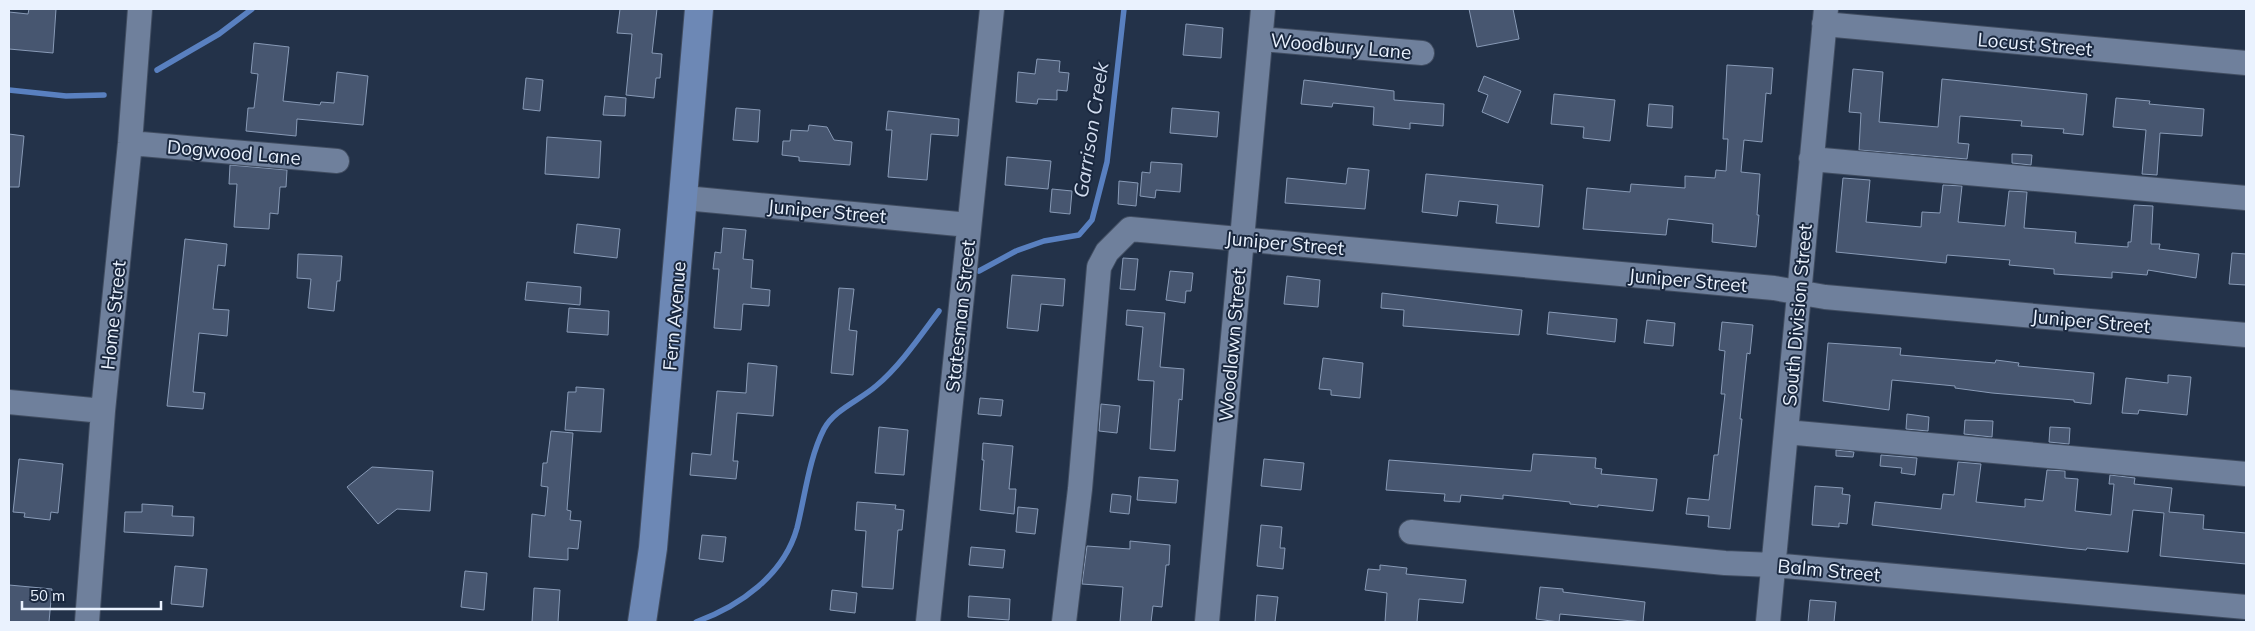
<svg xmlns="http://www.w3.org/2000/svg" width="2255" height="631" font-family="Mulish,sans-serif">
<style>
.lines{fill:none;stroke-linecap:round;stroke-linejoin:round}
.stream{stroke:#5980c0;stroke-width:5.5}
.building{fill:#475670;stroke:#889ab6}
.minor-casing{stroke:#414d61;stroke-width:26}
.major-casing{stroke:#414d61;stroke-width:30}
.minor{stroke:#6f809c;stroke-width:24}
.major{stroke:#6d88b5;stroke-width:28}
.labels{text-anchor:middle;stroke-width:4;stroke-linejoin:round;paint-order:stroke}
.street-label{font-size:19px;fill:#eaf2fe;stroke:#1a283f}
.water-label{font-size:20px;font-style:italic;fill:#d2ddef;stroke:#1a283f}
</style>
<rect width="100%" height="100%" fill="#233249"/>
<g class="lines">
<path class="stream" d="M157,70l62,-36 33,-25
M9,90l57,6 38,-1
M979,271l37,-20 28,-10 35,-6 13,-15 15,-58 17,-153
M696,622c44,-16 88,-47 101,-94 8,-32 12,-70 27,-99 10,-19 36,-29 52,-43 24,-20 45,-51 63,-75"/>
</g>
<path class="building" d="M29,9h27l-3,44 -44,-4v-37l19,2z
M620,9h37l-5,44 10,1 -2,24h-4l-2,20 -28,-3 6,-61 -15,-1z
M1469,9h44l6,30 -42,8z
M1186,24l37,4 -2,30 -38,-3z
M254,43l35,4 -6,54 37,4 1,-3 13,1 3,-31 31,4 -5,49 -66,-6 -1,17 -50,-5 2,-23h6l4,-34 -7,-1z
M1037,59l23,2 -1,11 10,1 -2,18 -10,-1v10l-19,-1 -1,5 -21,-2 2,-30 17,2z
M1727,65l46,3 -2,26 -5,-1 -4,49 -18,-2 -3,32 19,2 -3,41h2l-3,32 -44,-5 1,-18 -45,-5 -2,16 -83,-6 4,-41 43,4 1,-8 54,4v-12l30,2 1,-8 10,1 2,-32h-5z
M1853,69l30,3 -4,50 59,5 4,-48 145,15 -4,41 -20,-2 1,-4 -43,-3 1,-5 -62,-5 -2,27 11,1 -2,15 -108,-9 2,-37 -12,-1z
M1484,76l37,15 -13,32 -26,-11 6,-17 -10,-4z
M526,78l17,2 -3,31 -17,-2z
M1304,80l90,11v9l50,4 -1,22 -33,-3v6l-37,-4 1,-18 -41,-4 -1,4 -31,-3z
M1554,94l61,6 -5,41 -27,-3 1,-11 -33,-3z
M605,96l21,2 -1,18 -22,-1z
M2116,98l34,3 -1,3 55,5 -2,27 -42,-3 -3,42 -15,-1 4,-44 -33,-3z
M1649,104l24,2 -1,22 -25,-2z
M736,108l24,2 -2,32 -25,-2z
M1172,108l47,4 -2,25 -47,-4z
M888,111l71,8 -1,17 -27,-2 -4,46 -39,-3 4,-47h-6z
M809,125l18,2 7,13 18,2 -2,23 -51,-4v-4l-17,-2 1,-14h7l1,-11 17,1z
M9,134l15,2 -5,51h-10z
M547,137l54,4 -2,37 -54,-4z
M2012,154l20,1 -1,10 -19,-2z
M1007,157l44,4 -3,28 -43,-4z
M1151,162l31,2 -2,28 -24,-2 -1,8 -15,-2 2,-24 8,1z
M230,165l57,5 -1,17h-6l-2,27 -8,-1 -1,16 -35,-2 3,-43h-8z
M1348,168l21,2 -4,39 -80,-6 2,-25 59,6z
M1426,174l117,11 -4,42 -43,-4 2,-18 -39,-4 -2,15 -35,-4z
M1843,178l27,2 -4,42 55,5 1,-15 18,1 3,-28 19,1 -4,36 47,4 4,-35 18,1 -3,36 52,4 -1,11 53,4v-5h3l3,-37 19,1 -2,38h9l-1,5 40,5 -3,24 -48,-8 -1,5 -35,-3v6l-58,-4v-5l-45,-4 1,-5 -63,-5 -1,8 -110,-11z
M1119,181l19,2 -2,23 -18,-2z
M1052,189l20,2 -2,23 -20,-2z
M577,224l43,5 -3,29 -43,-5z
M723,228l23,2 -3,29 10,1 -2,28 19,2 -1,16 -26,-2 -2,26 -27,-2 5,-59h-6l2,-17 6,1z
M185,239l42,5 -2,22 -7,-1 -5,44 16,1 -2,26 -28,-3 -6,59 12,1 -2,16 -36,-3z
M2232,253l14,1v31l-17,-1z
M298,254l44,2 -2,25h-3l-3,30 -26,-3 3,-29 -14,-1z
M1123,258l15,1 -3,31 -15,-1z
M1170,271l23,2 -2,18h-5l-1,12 -19,-3z
M1012,275l53,4 -2,27 -22,-2 -3,27 -31,-3z
M1287,276l33,4 -2,27 -34,-3z
M527,282l54,5 -1,18 -55,-5z
M839,288l15,1 -5,41 8,1 -4,44 -22,-2z
M1382,293l140,17 -3,25 -116,-9 1,-16 -23,-2z
M569,308l40,3 -1,24 -41,-3z
M1127,310l38,3 -5,54 24,2 -2,31 -3,-1 -4,52 -25,-2 4,-68 -16,-1 5,-53 -17,-2z
M1549,312l68,7 -2,23 -68,-8z
M1647,320l28,3 -2,23 -29,-3z
M1722,322l31,3 -3,29 -3,-1 -7,66h2l-12,110 -22,-2 1,-11 -23,-2 2,-16 21,2 5,-45h4l7,-61h-4l4,-43 -6,-1z
M1828,343l73,5 -1,7 95,8 1,-3 23,3 -1,3 76,7 -3,31 -17,-2v-2l-82,-7 -37,-5v-2l-63,-6 -3,30 -66,-9z
M1323,358l40,5 -3,35 -29,-3v-5l-12,-1z
M748,363l29,3 -4,50 -36,-3 -4,48h5l-2,18 -46,-4 2,-22 19,2 6,-64 29,2z
M2168,375l23,2 -4,38 -48,-5 -1,4 -16,-1 4,-35 42,5z
M576,387l28,2 -3,43 -36,-2 3,-38h8z
M980,398l23,2 -2,16 -23,-2z
M1101,404l19,2 -3,27 -18,-2z
M1907,414l22,3 -1,14 -22,-2z
M1965,420l28,1 -1,16 -28,-3z
M879,427l29,3 -4,45 -29,-2z
M2050,427l20,1 -1,16 -20,-2z
M551,431l22,2 -6,77 4,1 -1,9 11,1 -3,28 -10,-1v12l-39,-3 3,-43 13,2 3,-29 -7,-1 2,-23h4z
M983,443l30,3 -4,43h7l-2,25 -34,-4 4,-50h-2z
M1836,450l18,2 -1,5 -17,-1z
M1533,454l63,4 -1,10 7,1 -1,5 56,5 -4,32 -55,-6v2l-28,-3v-2l-67,-7v4l-42,-4 -1,7 -16,-1 1,-7 -59,-4 3,-30 142,11z
M1881,455l36,3 -2,17 -14,-2 1,-5 -22,-2z
M19,459l44,5 -5,49 -7,-1 -1,8 -26,-3 1,-4 -12,-1z
M1264,459l40,4 -3,27 -40,-4z
M1958,462l23,2 -5,38 49,5v-8l18,2 4,-31 18,1v7l13,1 -3,32 36,4 3,-31h-5l1,-9 25,3 -1,6 38,4 -3,24 35,3 -1,14 43,4v31l-86,-8 4,-43 -31,-3 -5,42 -41,-4 -1,2 -20,-2 -194,-23 3,-23 66,7 2,-15 11,1z
M372,467l61,4 -3,40 -33,-2 -19,15 -31,-37z
M1139,477l39,3 -2,23 -39,-3z
M1815,486l28,2 -1,6 8,1 -3,29 -8,-1v4l-27,-2z
M1112,494l19,2 -2,18 -19,-2z
M857,502l39,3 -1,4 9,1 -2,20h-4l-5,59 -31,-2 4,-56 -11,-1z
M142,504l31,2 -1,10 22,1 -1,19 -69,-4 1,-20h17z
M1018,507l20,2 -3,25 -19,-2z
M1261,525l21,2 -2,21h5l-2,21 -26,-3z
M702,535l24,2 -3,25 -24,-3z
M1130,541l40,4 -1,20h-3l-4,42 -9,-1 -2,16h-31l3,-35 -41,-3 5,-38 43,3z
M971,547l34,3 -2,18 -34,-3z
M1380,565l27,3 -1,6 60,6 -3,23 -44,-4 -2,23h-32l2,-29 -22,-3 3,-21 12,1z
M175,566l32,3 -4,38 -32,-3z
M465,571l22,2 -3,37 -23,-3z
M9,585l43,4 -3,33h-40z
M1540,587l23,2v3l82,10 -2,20 -83,-8 -1,8 -23,-3z
M534,588l26,2 -2,32h-26z
M832,590l25,3 -2,20 -25,-3z
M1257,595l21,2 -3,25h-20z
M969,596l41,3 -1,21 -41,-3z
M1810,600l26,2 -2,20h-26z"/>
<g class="lines">
<defs>
<path id="minor" d="M1824,24l422,39
M1261,39l161,14
M130,143l207,18
M1811,159l435,39
M685,198l284,27
M9,402l94,9
M1786,432l460,42
M1411,532l314,31 48,2 473,42
M87,622l16,-211 27,-268 10,-134
M928,622l64,-613
M1064,622l16,-133 19,-222 8,-15 23,-23 644,59 51,9 421,38
M1207,622l56,-613
M1768,622l58,-613"/>
<path id="major" d="M642,622l11,-74 46,-539"/>
</defs>
<use href="#minor" class="minor-casing"/>
<use href="#major" class="major-casing"/>
<use href="#minor" class="minor"/>
<use href="#major" class="major"/>
</g>
<g class="labels">
<g class="street-label">
<text transform="translate(2035 44) rotate(5)" y="7">Locust Street</text>
<text transform="translate(1341 46) rotate(5)" y="7">Woodbury Lane</text>
<text transform="translate(234 152) rotate(5)" y="7">Dogwood Lane</text>
<text transform="translate(827 211) rotate(5)" y="7">Juniper Street</text>
<text transform="translate(1285 243) rotate(5)" y="7">Juniper Street</text>
<text transform="translate(1688 280) rotate(5)" y="7">Juniper Street</text>
<text transform="translate(113 315) rotate(-84)" y="7">Home Street</text>
<text transform="translate(1797 315) rotate(-85)" y="7">South Division Street</text>
<text transform="translate(674 316) rotate(-85)" y="7">Fern Avenue</text>
<text transform="translate(960 316) rotate(-84)" y="7">Statesman Street</text>
<text transform="translate(2091 321) rotate(5)" y="7">Juniper Street</text>
<text transform="translate(1232 345) rotate(-85)" y="7">Woodlawn Street</text>
<text transform="translate(1829 570) rotate(5)" y="7">Balm Street</text>
</g>
<g class="water-label">
<text transform="translate(1091 130) rotate(-81)" y="7">Garrison Creek</text>
</g>
</g>
<rect width="2255" height="631" fill="none" stroke="#eaf2fe" stroke-width="20"/>
<path d="M22 601v8h139v-8" fill="none" stroke="#eaf2fe" stroke-width="2.5"/>
<text x="30" y="601" font-size="15" fill="#eaf2fe" stroke="#1a283f" stroke-width="4" paint-order="stroke">50 m</text>
</svg>
